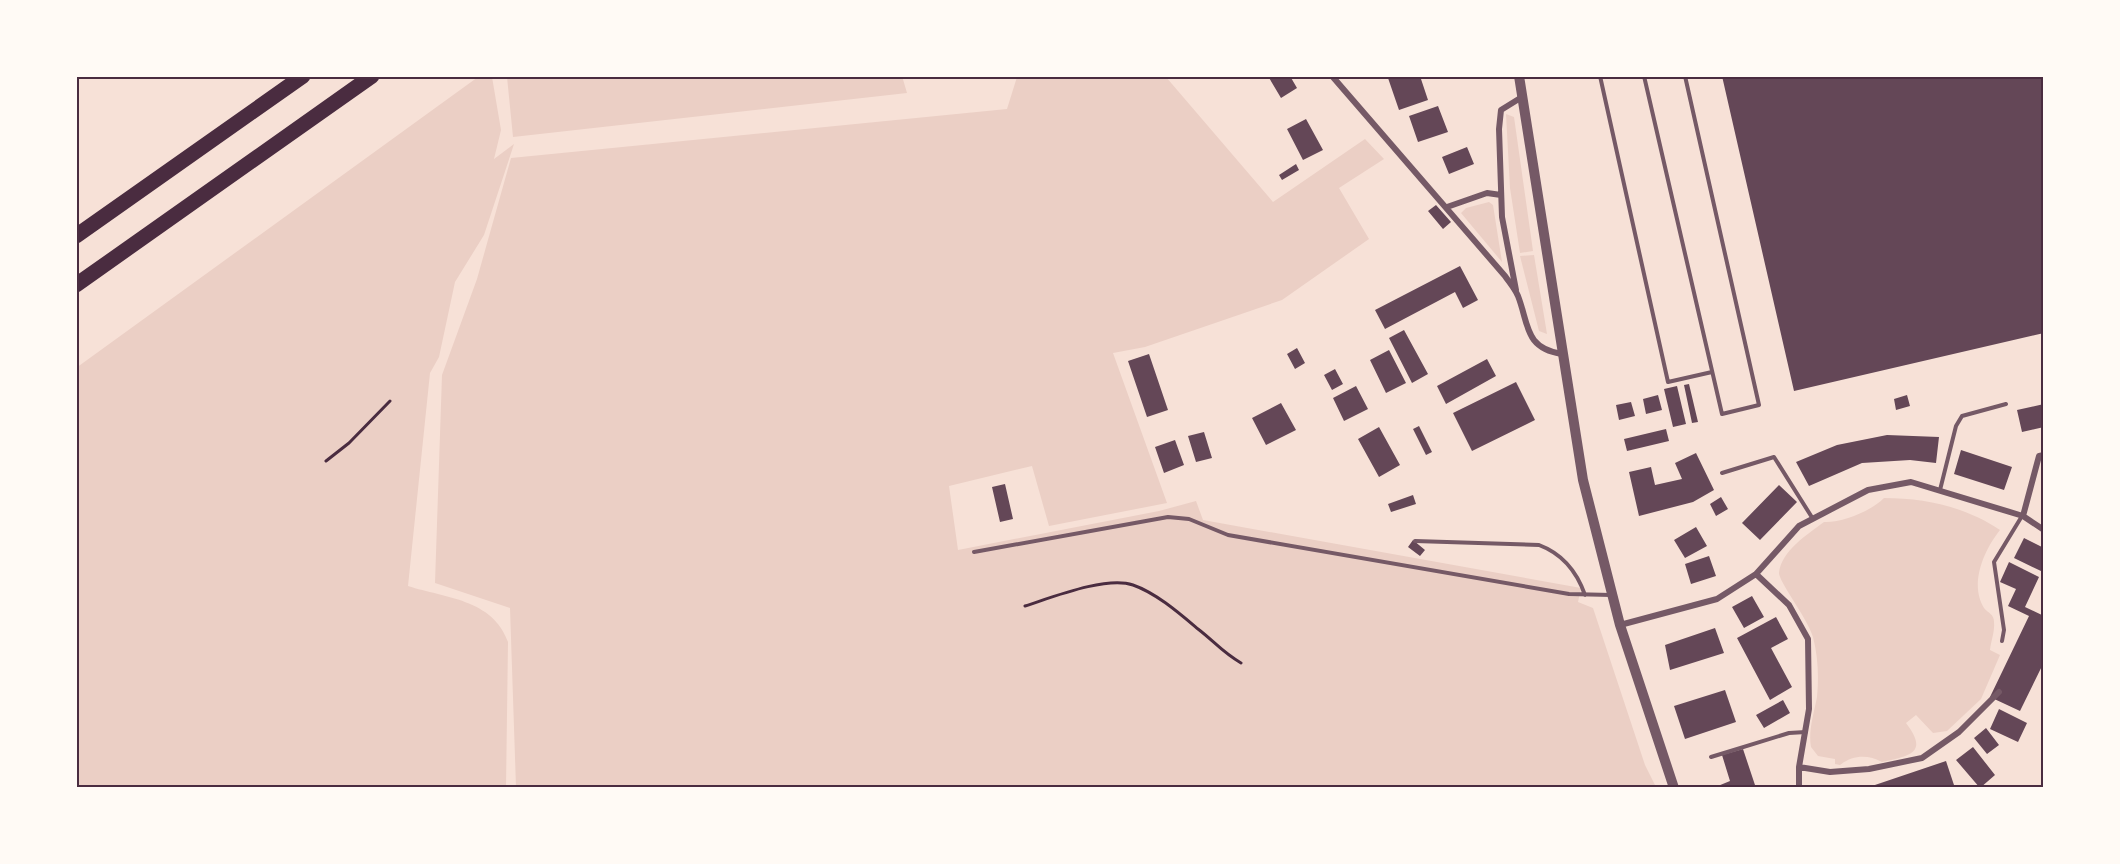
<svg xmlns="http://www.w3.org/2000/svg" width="2120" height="864" font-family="Ubuntu,sans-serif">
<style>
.green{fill:#ebcfc5}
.building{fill:#644757}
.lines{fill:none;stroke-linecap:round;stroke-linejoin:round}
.path{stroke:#4a2c40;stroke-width:3}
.service{stroke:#755966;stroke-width:4}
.minor{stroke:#755966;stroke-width:6}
.tertiary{stroke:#755966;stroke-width:10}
.motorway{stroke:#4a2c40;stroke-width:15}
.neatline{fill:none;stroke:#4a2c40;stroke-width:2}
</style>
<rect width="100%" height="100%" fill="#f7e1d7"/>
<path class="green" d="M902,76l5,17 -394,44 -6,-60z
M478,77h14l9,53 -7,29 20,-15 -30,91 -29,47 -16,75 -9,16 -22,213c37,12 85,13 100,56l-2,145h-429l-1,-419z
M1017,77h149l107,125 92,-63 19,20 -45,29 30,51 -87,61 -137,47 -32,6 54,150 -118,23 -17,-60 -83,20 9,64 201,-39 37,-10 7,19 378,68 -3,14 15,6 52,157 11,22h-1140l-6,-179 -75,-25 7,-208 35,-96 34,-121 496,-49z
M1506,114l8,3 19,134 -13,2 -10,-65z
M1489,202l4,3 9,57 -41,-49 5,-5z
M1534,255l13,79 -8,-3 -19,-75z
M1884,498c41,0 82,9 116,32 -16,20 -31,54 -16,78 4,5 10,6 10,14 1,9 -3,19 -4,28l10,5 -19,44 -34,32 -14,2 -17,-18 -10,8c23,30 4,33 -24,39 -14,-8 -30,-7 -42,3l-5,-1v-5l-17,-3 -7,-9c-3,-16 3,-34 6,-50 2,-20 1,-41 -4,-60 -5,-18 -34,-55 -34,-64 2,-22 29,-39 45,-51 18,1 47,-11 60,-24z"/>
<path class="building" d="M1268,76h22l7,12 -16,10z
M1393,76h27l8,24 -29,10 -11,-32z
M1722,76h322v257l-250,58z
M1438,106l10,26 -30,10 -9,-26z
M1306,119l17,31 -20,10 -16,-31z
M1467,147l7,17 -25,10 -7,-17z
M1296,164l3,6 -17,10 -3,-5z
M1436,205l15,17 -8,7 -15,-18z
M1460,266l18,34 -15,8 -8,-16 -70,37 -10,-19z
M1404,330l24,44 -16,9 -23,-45z
M1297,348l8,15 -10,6 -8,-15z
M1389,350l17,33 -20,10 -16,-33z
M1149,354l19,56 -21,7 -19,-56z
M1487,359l9,17 -50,28 -9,-18z
M1335,369l8,15 -11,6 -8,-15z
M1516,382l19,38 -63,31 -19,-38z
M1689,384l9,38 -6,1 -8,-38z
M1356,386l12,23 -24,12 -11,-23z
M1677,386l9,38 -13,3 -9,-38z
M1658,395l4,15 -16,4 -3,-15z
M1907,395l3,11 -14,4 -2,-11z
M1631,402l4,14 -16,4 -3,-15z
M1281,403l15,27 -30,15 -14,-27z
M2044,404v23l-22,5 -5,-22z
M1419,426l13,26 -6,3 -13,-26z
M1379,427l21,38 -21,12 -21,-38z
M1666,429l3,12 -42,10 -3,-12z
M1204,432l8,26 -16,4 -8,-26z
M1887,435l52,2 -3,26 -26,-3 -48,3 -53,23 -13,-24 41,-17z
M1175,440l9,25 -20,8 -9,-26z
M1961,450l51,17 -8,23 -50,-16z
M1696,453l18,37 -21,12 -54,14 -10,-44 22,-5 4,18 27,-6 -7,-16z
M1005,484l8,35 -13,3 -8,-35z
M1779,485l18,17 -37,38 -18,-17z
M1413,495l3,9 -25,8 -3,-8z
M1721,497l7,12 -12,7 -6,-12z
M1696,527l11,19 -22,12 -11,-18z
M2024,538l20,10 -3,23 -27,-13z
M1413,540l12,10 -5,6 -12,-9z
M1709,556l7,20 -25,8 -6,-20z
M2009,562l30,15 -14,30 19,9v46l-24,49 -30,-14 39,-81 -21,-10 8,-17 -16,-7z
M1752,596l12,21 -20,11 -12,-21z
M1776,617l12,22 -17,9 21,39 -22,13 -33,-62z
M1715,628l9,25 -54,17 -5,-25z
M1725,690l11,32 -51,17 -11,-33z
M1783,700l7,13 -26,15 -8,-13z
M1999,709l28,14 -9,19 -28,-13z
M1986,728l13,17 -12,9 -13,-16z
M1973,747l22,28 -15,13 -24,-28z
M1743,749l13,39h-43l17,-7 -8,-26z
M1946,761l9,27h-85l-1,-1z"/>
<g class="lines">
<path class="path" d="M326,461l23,-18 41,-42
M1025,606c28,-9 81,-30 108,-21 23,8 46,28 65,44 17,13 24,23 43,34"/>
<path class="service" d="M1600,76l68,306 44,-10
M1644,76l78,338 37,-9 -74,-329
M1722,473l52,-16 39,62
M1940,490l16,-64 6,-10 44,-12
M1415,541l124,4c24,9 38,27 46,50
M974,552l194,-35 21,2 39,16 341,59 42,1
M2002,641l2,-11 -10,-68 28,-46
M1711,757l78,-24 17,-1"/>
<path class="minor" d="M1332,76l173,200c4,6 10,13 13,20 11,28 6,52 44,58
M1447,207l40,-14 14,2
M1516,290l-14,-73 -3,-88 2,-19 21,-13
M2023,516l16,-60 5,-1
M1756,574l33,31 19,34 1,70 -10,58v21
M1620,625l97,-26 39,-25 43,-48 69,-36 43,-8 112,34 21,14
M1799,767l31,5 39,-3 53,-11 37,-26 40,-40"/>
<path class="tertiary" d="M1519,76l64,404 37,145 54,163"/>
<path class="motorway" d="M76,236l227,-160
M76,285l296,-209"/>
</g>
<rect width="2120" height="864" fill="none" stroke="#fffaf5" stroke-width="156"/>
<rect x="78" y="78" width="1964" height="708" class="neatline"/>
</svg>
